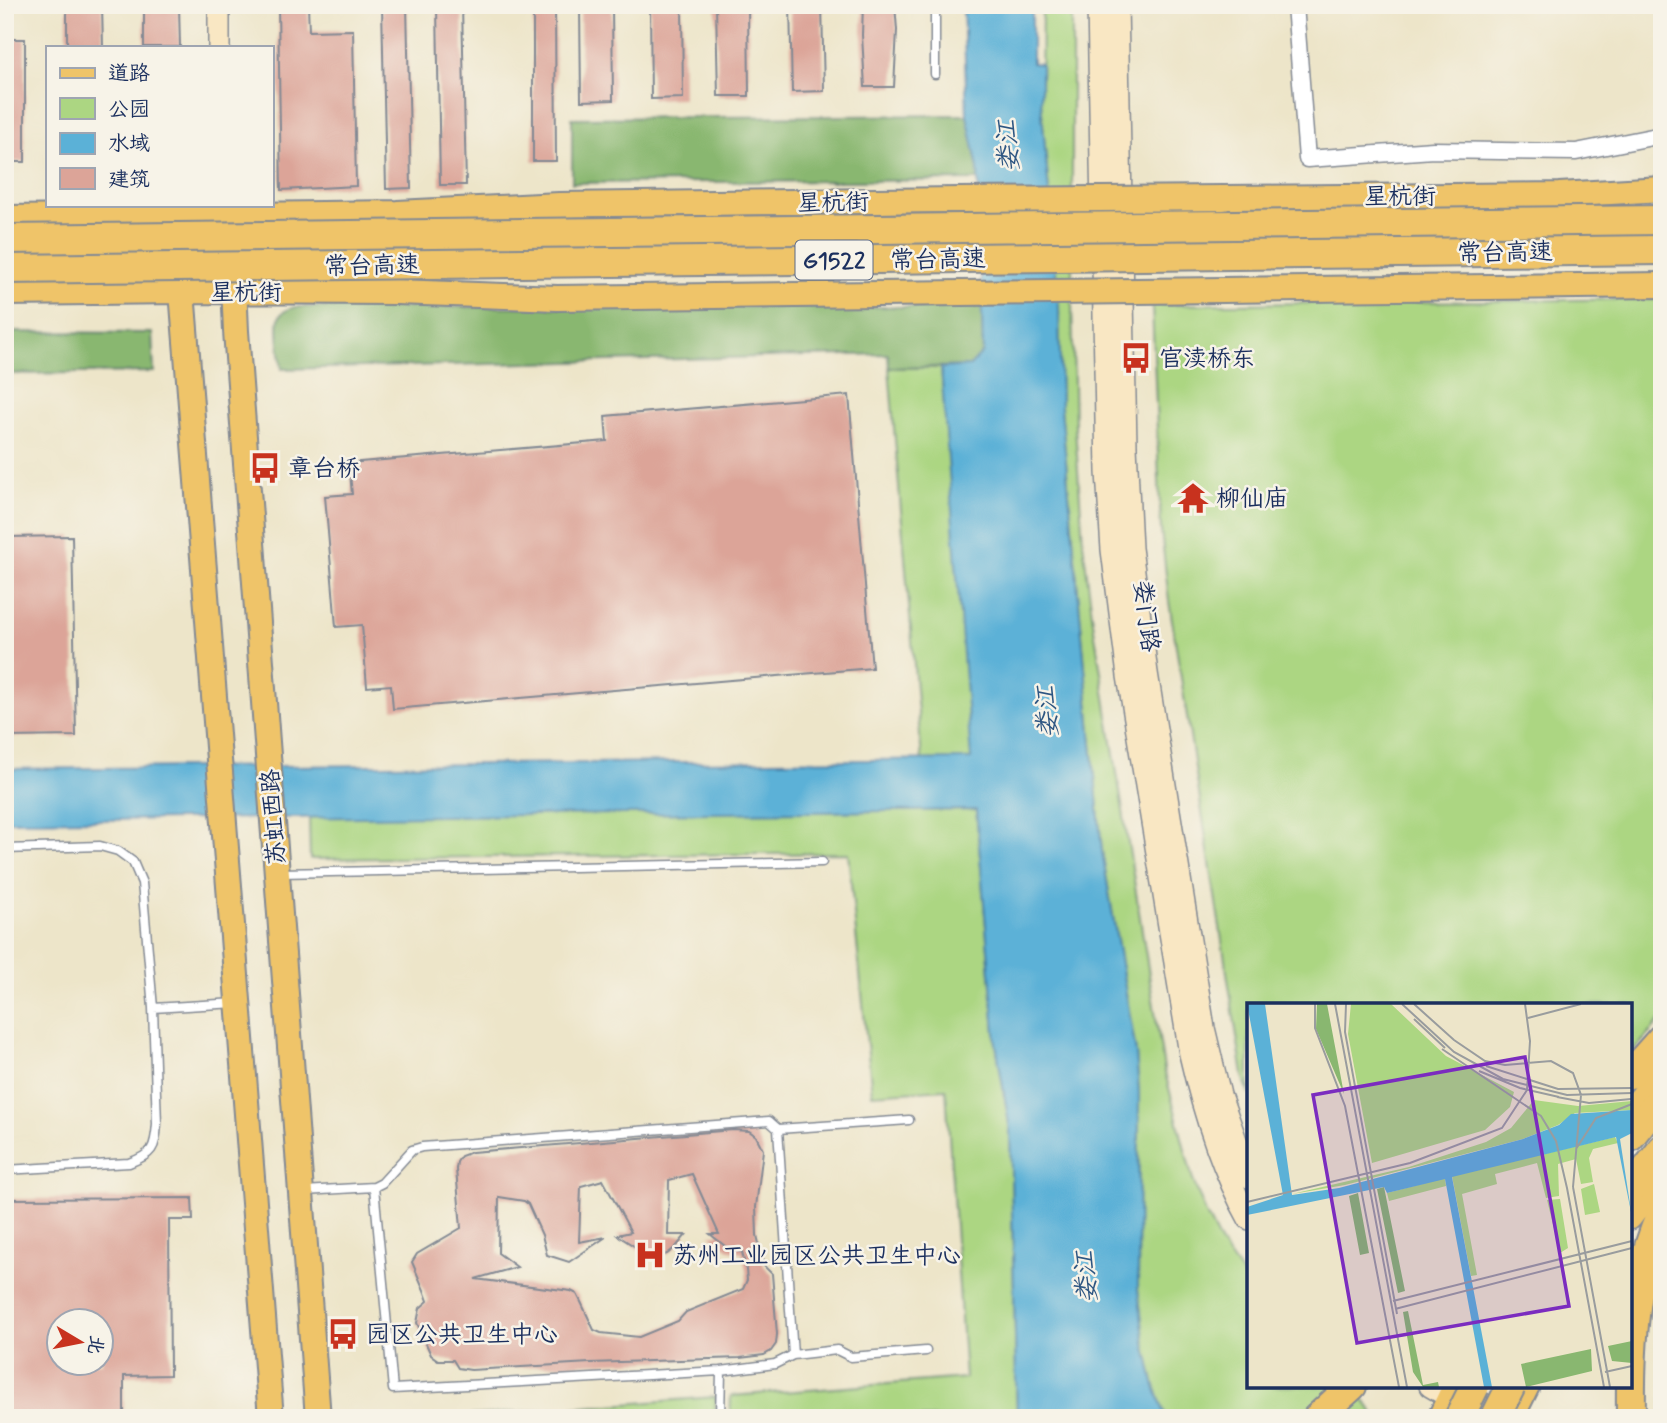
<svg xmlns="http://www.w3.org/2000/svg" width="1667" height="1423" font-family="Mynerve,'LXGW WenKai TC',sans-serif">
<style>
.green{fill:#acd682;stroke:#648270;stroke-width:2}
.forest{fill:#89b770;stroke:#527367;stroke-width:2}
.water{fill:#5bb1d7;stroke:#3b709a;stroke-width:2}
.building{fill:#dca498;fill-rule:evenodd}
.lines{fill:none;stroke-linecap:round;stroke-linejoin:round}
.lane-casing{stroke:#848a94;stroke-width:11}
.street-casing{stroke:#848a94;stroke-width:19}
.secondary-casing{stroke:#848a94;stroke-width:24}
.primary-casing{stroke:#848a94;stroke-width:28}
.highway-casing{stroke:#848a94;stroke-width:32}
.lane{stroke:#fff;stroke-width:8}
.street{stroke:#fff;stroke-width:16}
.secondary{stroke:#f9e7c3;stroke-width:21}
.primary{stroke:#efc469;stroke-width:24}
.highway{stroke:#efc469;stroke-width:28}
.primary-bridge-casing{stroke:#848a94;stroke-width:28;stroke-linecap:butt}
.highway-bridge-casing{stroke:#848a94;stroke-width:32;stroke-linecap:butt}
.primary-bridge{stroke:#efc469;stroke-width:24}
.highway-bridge{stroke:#efc469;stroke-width:28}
.labels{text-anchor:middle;stroke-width:5;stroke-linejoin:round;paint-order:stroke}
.shield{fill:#f7f3e8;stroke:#5d6a87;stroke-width:2}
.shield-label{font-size:23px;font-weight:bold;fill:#1b2f5e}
.street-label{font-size:24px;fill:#1b2f5e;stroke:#f7f3e8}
.poi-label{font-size:24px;fill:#1b2f5e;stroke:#f7f3e8;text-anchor:start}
.water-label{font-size:26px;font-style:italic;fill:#2e5682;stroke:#f7f3e8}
.inset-road{fill:none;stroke:#999c9e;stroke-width:2}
.view{fill:#7b2cbf;fill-opacity:0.15;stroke:#7b2cbf;stroke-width:3.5}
.inset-edge{fill:none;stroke:#1b2f5e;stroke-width:3.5}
</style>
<rect width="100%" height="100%" fill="#f7f3e8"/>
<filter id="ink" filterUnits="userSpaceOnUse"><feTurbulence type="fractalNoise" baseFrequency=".0143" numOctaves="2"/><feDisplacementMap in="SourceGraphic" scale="14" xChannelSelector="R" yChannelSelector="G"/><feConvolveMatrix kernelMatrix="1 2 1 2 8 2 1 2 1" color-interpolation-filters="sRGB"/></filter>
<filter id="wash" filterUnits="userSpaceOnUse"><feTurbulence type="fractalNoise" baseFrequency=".00686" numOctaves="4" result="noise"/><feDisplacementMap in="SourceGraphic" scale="28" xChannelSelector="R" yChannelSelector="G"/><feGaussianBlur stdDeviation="1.57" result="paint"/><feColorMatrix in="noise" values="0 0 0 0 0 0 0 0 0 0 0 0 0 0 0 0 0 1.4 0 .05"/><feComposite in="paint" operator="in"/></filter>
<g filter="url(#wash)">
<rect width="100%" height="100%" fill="#ede5c9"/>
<path class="green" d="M1042,5h30v300l3,122 8,115 10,80 71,447 29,111 14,36 15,30 27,38v102h101l17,18 10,14h-211l-12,-35 -10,-45 -6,-49 1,-197 -3,-40 -34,-201 -41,-444 -2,-100 -18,-206z
M1662,299v720l-32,36v-50h-381v90l-6,-20 -74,-474 -8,-71 -9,-225z
M889,368h52l31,391 -50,1z
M976,810l20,234 14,86 7,288h-287l1,-22 234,-18 -19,-289 -74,5 -24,-241 -538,6 -1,-42z
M716,1397l-1,21h-274l274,-21z"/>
<path class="forest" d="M967,115l11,53 1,12 -407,3v-65z
M295,307h687l1,46 -13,13 -81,2 -1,-14 -606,15c-1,-12 -7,-43 -2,-53 3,-6 10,-7 15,-9z
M5,332l147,1 2,39 -149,2z"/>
<path class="water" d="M963,5h69v58l9,1v37l18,206 2,100 41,444 34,201 3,40 -1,197 6,49 10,45 12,35h-149l-7,-288 -14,-86 -20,-234 -971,11v-52l966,-10 -30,-391 29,-2 13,-14 -5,-184 -11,-53z"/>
<g id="blocks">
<path class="building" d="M67,5h35l1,42h-36z
M144,5h35l1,42h-36z
M278,5h30l1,26 44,-1 3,156 -75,4z
M382,5h25l4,183 -25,1z
M437,5h25l4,180h-26z
M533,5h22l1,156h-23z
M580,5h32l1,95 -32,1z
M650,5h32l1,93 -32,1z
M716,5h32l1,91h-31z
M790,5h32l2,86 -32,1z
M863,5h32l2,25 -3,57h-29l-3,-52z
M5,39h20v123h-20z
M849,395l23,273 -479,41 -2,-24 -24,2 -5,-62 -26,2 -11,-131 27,-2 -3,-31 258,-22 -2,-25z
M72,536l4,200 -71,1v-200z
M733,1130l16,1 7,5 7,14 -7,57 1,28 7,31 8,8 5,60 -1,10 -5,7 -7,4 -24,3 -150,5 -119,7 -13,-2 -5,-8h-15l-7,-5 -14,-32 3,-15 8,-7 -4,-11 -12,-28 5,-8 44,-26 -5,-59 1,-7 4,-6 11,-4zM692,1174l27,60h-9l20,16 12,2 4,18 1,10 -4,9 -57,23 -8,9 -39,16 -38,-4 -7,-3 -13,-28 -4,-8 -6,-3 -96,-12 42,-12 -19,-14 1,-56 25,4 4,3 14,31 5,20 22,7 37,-25 -27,5 2,-56 22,-6 28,52 -14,3 20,13 10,9 7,1 13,-4 9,-7 10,-12h-18l1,-55z
M192,1198l1,22h-24l1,155 -46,1v42h-119v-219zM60,1321h42v42h-42z"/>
</g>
</g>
<g filter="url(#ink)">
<use href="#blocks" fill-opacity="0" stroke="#848a94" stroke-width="2"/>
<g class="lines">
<defs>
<path id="lane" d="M935,74v-69
M5,849l95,-3 18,5 15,11 9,21 11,125 4,116c-2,25 -4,30 -28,39l-124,7
M280,873l542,-11
M153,1008l83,-5
M778,1129l131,-9
M374,1187l19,202 328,-18 54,-7 18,-9 44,-5 14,7 75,-6
M304,1191l70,-4 8,-4 30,-33 10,-3 347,-26 9,8 15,226
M720,1418l1,-47"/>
<path id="street" d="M1295,5l12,154 126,-9 143,2 86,-17"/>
<path id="secondary" d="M219,5v42
M1098,5l9,467 5,78 16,126 62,378c13,57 30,113 59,165
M1117,5l9,441 5,102 16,125 57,355 16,67 29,82
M1430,1386l19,11 61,19"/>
<path id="primary" d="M1223,198l336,-3 103,-6
M231,215l5,116 82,1087
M180,216l2,75 89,1127
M5,218l392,-5 162,-8 400,-5
M1223,290l439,-5
M5,293l177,-2 215,1 160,6 404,-5
M1630,1111l32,-38
M1630,1217l32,-43
M1440,1418l15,-32
M1511,1418l16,-32"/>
<path id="highway" d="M1630,1074l32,-36
M1630,1137l32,-40
M1630,1190l32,-41
M1317,1418l35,-32
M1631,1418c-1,-70 2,-142 31,-206"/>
</defs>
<use href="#lane" class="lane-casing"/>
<use href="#street" class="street-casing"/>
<use href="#secondary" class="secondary-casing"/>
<use href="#primary" class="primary-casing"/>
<use href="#highway" class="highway-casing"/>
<use href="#lane" class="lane"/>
<use href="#street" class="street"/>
<use href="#secondary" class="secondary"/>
<use href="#primary" class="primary"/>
<use href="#highway" class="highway"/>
<defs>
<path id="primary-bridge" d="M959,200l264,-2
M961,293l262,-3"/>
<path id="highway-bridge" d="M5,239l1657,-19
M5,269l1657,-19
M1459,1418l16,-32
M1495,1418l16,-32"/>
</defs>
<use href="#primary-bridge" class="primary-bridge-casing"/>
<use href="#highway-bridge" class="highway-bridge-casing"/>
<use href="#primary-bridge" class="primary-bridge"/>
<use href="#highway-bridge" class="highway-bridge"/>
</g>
</g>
<defs>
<symbol id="bus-bare" viewBox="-9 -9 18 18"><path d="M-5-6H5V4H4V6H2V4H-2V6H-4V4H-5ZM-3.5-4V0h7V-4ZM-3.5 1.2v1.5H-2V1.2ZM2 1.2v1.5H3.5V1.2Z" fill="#c8321e" stroke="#f7f3e8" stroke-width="2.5" paint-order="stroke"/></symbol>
<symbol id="temple-bare" viewBox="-9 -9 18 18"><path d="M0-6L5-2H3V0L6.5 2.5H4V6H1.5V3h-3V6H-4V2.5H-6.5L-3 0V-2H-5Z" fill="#c8321e" stroke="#f7f3e8" stroke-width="2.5" paint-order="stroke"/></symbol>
<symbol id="hospital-bare" viewBox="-9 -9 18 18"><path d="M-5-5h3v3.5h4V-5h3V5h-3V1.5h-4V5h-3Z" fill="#c8321e" stroke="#f7f3e8" stroke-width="2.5" paint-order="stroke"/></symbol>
</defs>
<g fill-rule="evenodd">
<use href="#bus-bare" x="1114" y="336" width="44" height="44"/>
<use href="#bus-bare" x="243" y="446" width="44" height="44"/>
<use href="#temple-bare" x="1171" y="476" width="44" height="44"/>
<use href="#hospital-bare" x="628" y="1233" width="44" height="44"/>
<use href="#bus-bare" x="321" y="1312" width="44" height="44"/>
</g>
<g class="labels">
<rect class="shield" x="795.5" y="240.5" width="77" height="39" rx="5"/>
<g class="shield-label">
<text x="834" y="268">G1522</text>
</g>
<g class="street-label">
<text x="1400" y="204">星杭街</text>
<text transform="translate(833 202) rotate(-1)" y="8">星杭街</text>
<text transform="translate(1505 252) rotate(-1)" y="8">常台高速</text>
<text transform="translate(938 259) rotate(-1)" y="8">常台高速</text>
<text transform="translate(372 265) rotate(-1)" y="8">常台高速</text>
<text x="246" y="300">星杭街</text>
<text transform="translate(1147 616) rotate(83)" y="8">娄门路</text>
<text transform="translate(273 817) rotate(-94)" y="8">苏虹西路</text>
</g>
<g class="poi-label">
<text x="1159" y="366">官渎桥东</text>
<text x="288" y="476">章台桥</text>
<text x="1216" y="506">柳仙庙</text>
<text x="673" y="1263">苏州工业园区公共卫生中心</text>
<text x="366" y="1342">园区公共卫生中心</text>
</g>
<g class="water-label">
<text transform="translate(1007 146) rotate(-94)" y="9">娄江</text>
<text transform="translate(1046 712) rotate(-94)" y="9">娄江</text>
<text transform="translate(1085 1277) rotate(-94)" y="9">娄江</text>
</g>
</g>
<g transform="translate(1247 1003)">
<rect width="385" height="385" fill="#ede5c9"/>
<path d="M104,1h40l55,52 68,36 -4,15 -25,23 -113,33 -24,-129zM287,97l44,6 54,-5v9l-57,3 -17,12 -35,14 -178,46 -53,9 117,-27 77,-25 25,-14zM368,134l3,6 -25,6 -4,9 4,24 -12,2 -5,-25 -18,5 1,32 -13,2 -9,-35 -42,11 2,10 -35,10 15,81 -6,1 -19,-100zM198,175l1,8 -57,15 -2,-8zM347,181l6,28 -15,3 -4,-26zM313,196l8,49 -8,5 -13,-53z" fill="#acd682"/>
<path d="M70,1h10l17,90 -28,-65zM137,184l21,104 -7,2 -21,-104zM111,190l11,60 -9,2 -11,-59zM161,308l15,74 15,-3 1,5h-16l-10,-15 -10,-60zM385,338v22l-20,-2 -4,-15zM344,346l1,22 -66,16 -5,-23z" fill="#89b770"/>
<path d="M0,1h18l27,191 47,-7 184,-49 36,-14 12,-11 61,-4v23l-12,6 12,78 -16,-80 -164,40 40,210h-8l-39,-208 -58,14 -3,-6 -137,28v-8l36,-12z" fill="#5bb1d7"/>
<path class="inset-road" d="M68,1v24l30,78 54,281M88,1l72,383M99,1l-1,28 52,282M155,1l52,48 49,27 64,16 65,-2M167,1l40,36 31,21 20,4 46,-4 22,12 8,22 -8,92M281,15l53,-14M167,16l31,29M195,46l99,67 15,25 11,47M239,63l72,23 74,-1M232,68l41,17 39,9M310,94l32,6 42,-4M329,146l20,-31 36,-14M326,184l37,200M320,185l37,199M0,199l163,-39 92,-35 25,-38 3,-49 -5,-37M146,298l239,-60M148,306l237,-61M358,369l27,-6"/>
<path class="view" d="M278,54l44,249 -212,37 -44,-248z"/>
<rect width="385" height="385" class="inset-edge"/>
</g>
<rect width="1667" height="1423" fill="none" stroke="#f7f3e8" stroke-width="28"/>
<rect x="46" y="46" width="228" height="161" fill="#f7f3e8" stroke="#9fa5b1" stroke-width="2"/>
<rect x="60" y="68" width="35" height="10" fill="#efc469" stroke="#9fa5b1" stroke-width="2"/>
<text x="108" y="80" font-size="21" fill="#1b2f5e">道路</text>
<rect x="60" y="98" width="35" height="21" fill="#acd682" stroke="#9fa5b1" stroke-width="2"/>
<text x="108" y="116" font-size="21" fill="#1b2f5e">公园</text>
<rect x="60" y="133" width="35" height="21" fill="#5bb1d7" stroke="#9fa5b1" stroke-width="2"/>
<text x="108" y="150" font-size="21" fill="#1b2f5e">水域</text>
<rect x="60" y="168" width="35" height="21" fill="#dca498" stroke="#9fa5b1" stroke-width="2"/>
<text x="108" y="186" font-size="21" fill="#1b2f5e">建筑</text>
<g transform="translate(80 1342) rotate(100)"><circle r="33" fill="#f7f3e8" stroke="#9fa5b1" stroke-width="2"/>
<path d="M0-5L12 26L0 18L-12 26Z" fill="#c8321e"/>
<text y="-10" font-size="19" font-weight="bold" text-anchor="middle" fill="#1b2f5e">北</text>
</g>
</svg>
